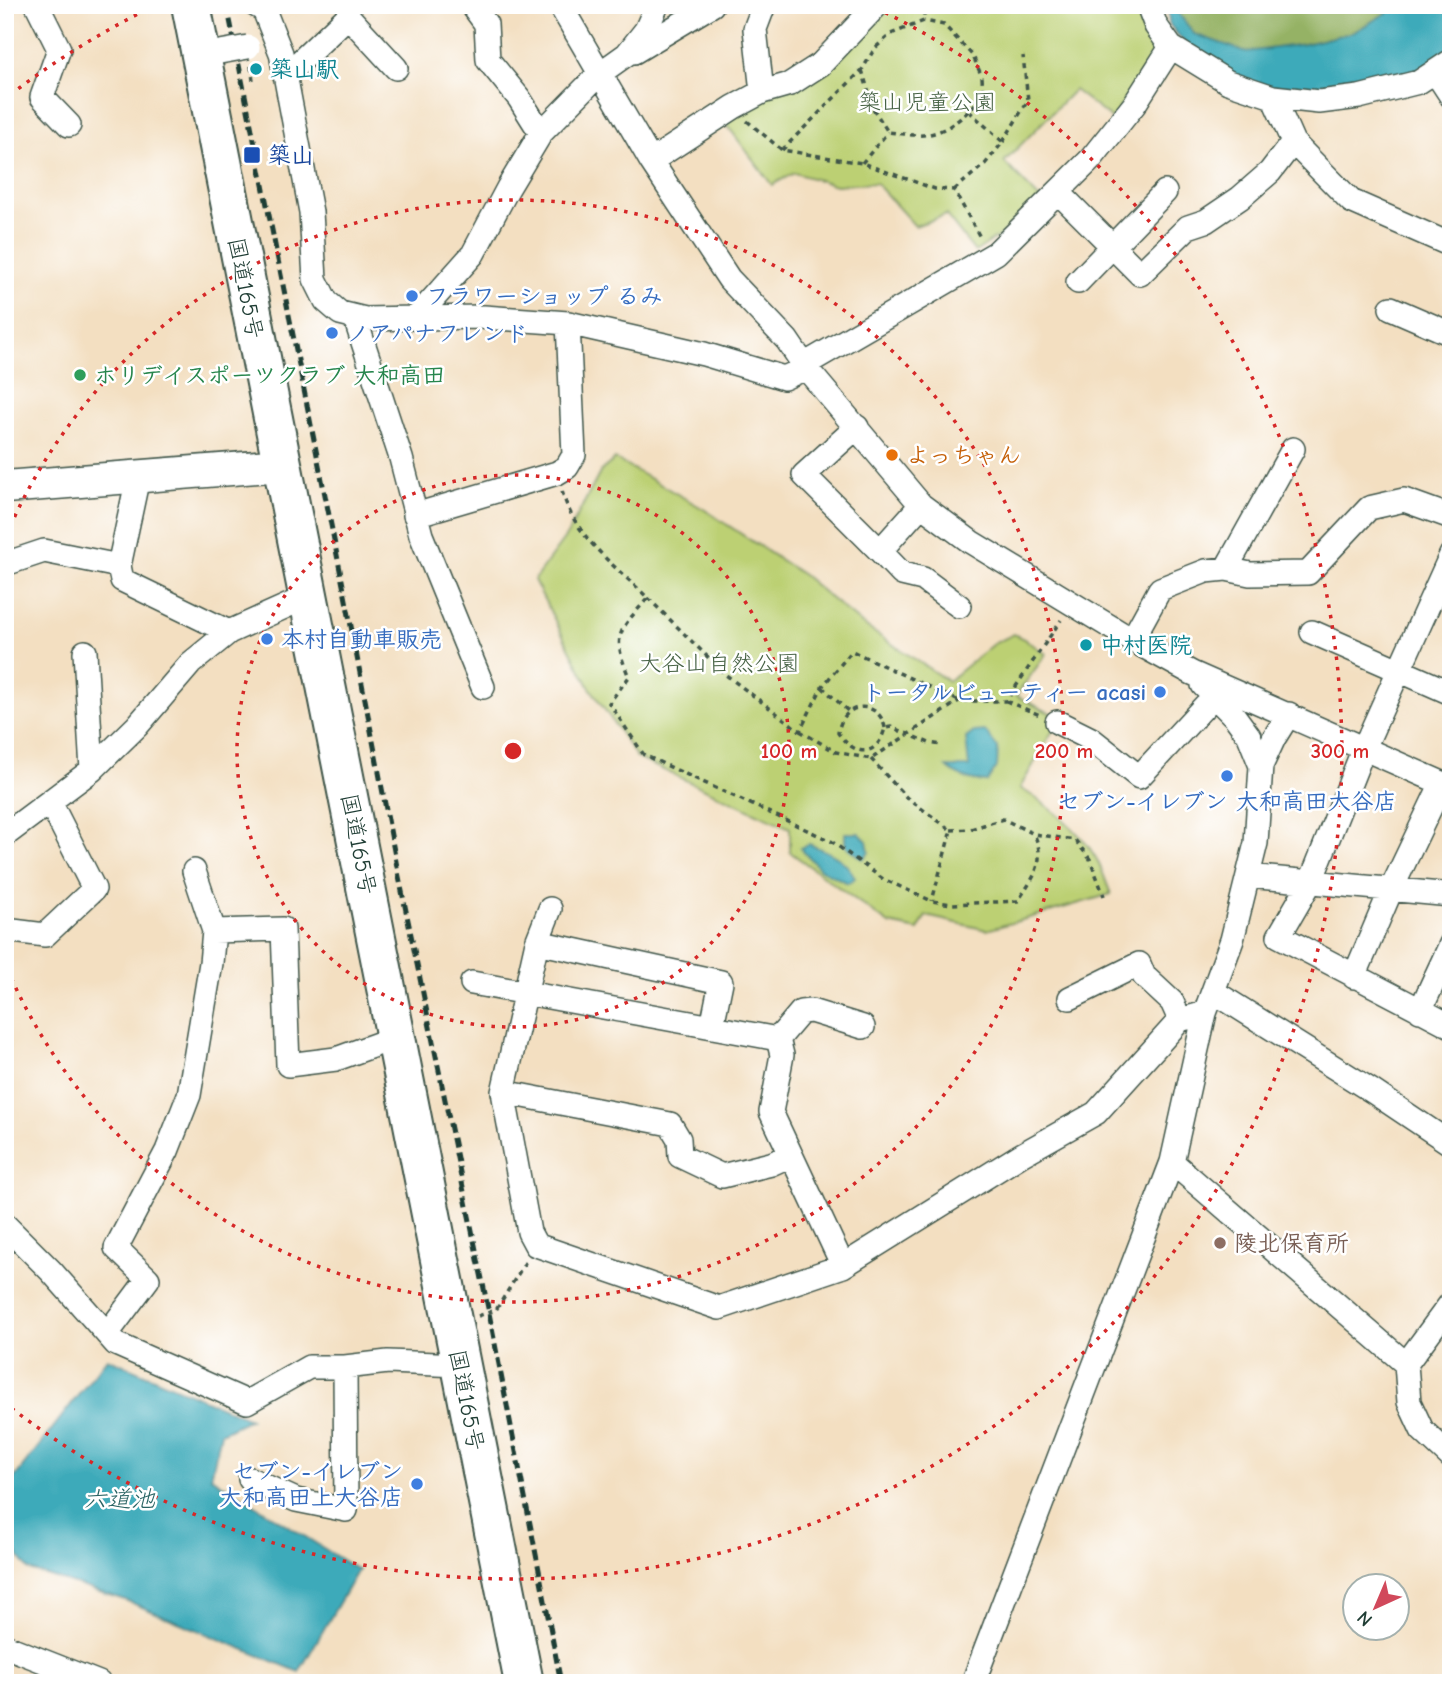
<svg xmlns="http://www.w3.org/2000/svg" width="1456" height="1688" font-family="'Comic Neue','Klee One',sans-serif">
<style>
.green{fill:#bcd073;stroke:#6e8654;stroke-width:2}
.forest{fill:#95b265;stroke:#5a784c;stroke-width:2}
.water{fill:#3caaba;stroke:#2e7477;stroke-width:2}
.lines{fill:none;stroke-linecap:round;stroke-linejoin:round}
.street-casing{stroke:#3f5549;stroke-width:26}
.secondary-casing{stroke:#3f5549;stroke-width:35}
.highway-casing{stroke:#3f5549;stroke-width:42}
.path{stroke:#3f5549;stroke-width:3.5;stroke-dasharray:5 5;stroke-linecap:butt}
.street{stroke:#fff;stroke-width:23}
.secondary{stroke:#fff;stroke-width:32}
.highway{stroke:#fff;stroke-width:38}
.rail{stroke:#1f3d34;stroke-width:5;stroke-dasharray:10 5;stroke-linecap:butt}
.street-bridge-casing{stroke:#3f5549;stroke-width:26;stroke-linecap:butt}
.street-bridge{stroke:#fff;stroke-width:23}
.ring{fill:none;stroke:#d62828;stroke-width:3.5;stroke-dasharray:3.5 7}
.culture-dot{fill:#0f9aa8;stroke:#fff;stroke-width:2.5}
.transit-dot{fill:#1a4fb4;stroke:#fff;stroke-width:2.5}
.shop-dot{fill:#3f7fe0;stroke:#fff;stroke-width:2.5}
.leisure-dot{fill:#2e9e5b;stroke:#fff;stroke-width:2.5}
.food-dot{fill:#e8710a;stroke:#fff;stroke-width:2.5}
.education-dot{fill:#8d6e63;stroke:#fff;stroke-width:2.5}
.labels{text-anchor:middle;stroke-width:5;stroke-linejoin:round;paint-order:stroke}
.culture-label{font-size:23px;font-weight:bold;fill:#0d838f;stroke:#fff;text-anchor:start}
.park-label{font-size:23px;fill:#466244;stroke:#fff}
.transit-label{font-size:23px;font-weight:bold;fill:#164399;stroke:#fff;text-anchor:start}
.street-label{font-size:23px;fill:#1f3d34;stroke:#fff}
.shop-label{font-size:23px;font-weight:bold;fill:#366cbe;stroke:#fff;text-anchor:start}
.leisure-label{font-size:23px;font-weight:bold;fill:#27864d;stroke:#fff;text-anchor:start}
.food-label{font-size:23px;font-weight:bold;fill:#c56008;stroke:#fff;text-anchor:start}
.education-label{font-size:23px;font-weight:bold;fill:#785e54;stroke:#fff;text-anchor:start}
.water-label{font-size:24px;font-style:italic;fill:#296363;stroke:#fff}
.centre{fill:#d62828;stroke:#fff;stroke-width:3.5}
.ring-label{font-size:21px;text-anchor:middle;font-weight:bold;fill:#d62828;stroke:#fff;stroke-width:5;stroke-linejoin:round;paint-order:stroke}
</style>
<rect width="100%" height="100%" fill="#fff"/>
<filter id="ink" filterUnits="userSpaceOnUse"><feTurbulence type="fractalNoise" baseFrequency=".0143" numOctaves="2"/><feDisplacementMap in="SourceGraphic" scale="14" xChannelSelector="R" yChannelSelector="G"/><feConvolveMatrix kernelMatrix="1 2 1 2 8 2 1 2 1" color-interpolation-filters="sRGB"/></filter>
<filter id="wash" filterUnits="userSpaceOnUse"><feTurbulence type="fractalNoise" baseFrequency=".00686" numOctaves="4" result="noise"/><feDisplacementMap in="SourceGraphic" scale="28" xChannelSelector="R" yChannelSelector="G"/><feGaussianBlur stdDeviation="1.57" result="paint"/><feColorMatrix in="noise" values="0 0 0 0 0 0 0 0 0 0 0 0 0 0 0 0 0 1.4 0 .05"/><feComposite in="paint" operator="in"/></filter>
<g filter="url(#wash)">
<rect width="100%" height="100%" fill="#f3dfc1"/>
<path class="green" d="M885,5h255l20,43 -48,71 -38,-29 -70,72 36,37 -34,32 -31,21 -29,-37 -31,11 -39,-43 -40,2 -42,-12 -22,12 -48,-64z
M615,459l87,49 101,67 60,50 85,56 45,-37 21,-10 12,6 20,14 -30,42 44,22 -40,70c27,16 60,42 76,70 6,11 10,24 15,36l-124,36 -61,-14 -8,14 -29,-6 -99,-72v-24l-153,-70 -48,-72 -55,-106 33,-45 34,-64z"/>
<path class="forest" d="M1172,5h228l-46,27 -49,12 -60,9 -51,-19z"/>
<path class="water" d="M1165,5h7l22,29 52,18 59,-8 49,-12 46,-27h51v46l-17,17 -116,29 -74,-14 -58,-38 -17,-21 -1,-15z
M985,731l13,17 -1,19 -10,15c-15,-1 -29,-4 -40,-15h22l-3,-29 8,-6z
M845,833h14l8,8 2,11 -6,7 -18,-14z
M809,844c19,8 37,14 46,34l-7,5 -27,-13 -21,-22z
M107,1358l143,61 -29,14 -10,44 147,93 -59,102 -174,-72 -96,-30 -24,-33v-47z"/>
</g>
<g filter="url(#ink)">
<g class="lines">
<defs>
<path id="street" d="M37,5l22,44 -17,48 27,28
M255,5l9,5 17,43 30,159 4,67 11,22 14,12 25,6 51,-1 57,-64 35,-66 33,-55 58,-59 28,-20 19,-24 11,-25
M472,5l14,19 2,36 31,38 22,35
M560,5l91,156 78,118 58,61 19,28 115,137 50,37 161,98 60,33 259,114
M1148,5l8,21 15,21 57,35 45,15 46,5 40,-5 60,-15 32,-21
M634,52l78,-47
M1436,73l15,23
M285,76l63,-60 48,52
M762,92l-7,-63 9,-24
M1273,97l20,45 58,59 100,44
M651,161l83,-54 28,-15 28,-8 31,-20 56,-59
M1058,192l82,82 48,-47 18,-6 34,-23 30,-26 23,-30
M1078,282l87,-90
M1391,308l60,26
M355,318l46,140 20,77 62,152
M416,318l68,-1 84,6 136,31 80,24 22,-10 8,-9 182,-106 94,-93 44,-55 37,-58
M857,427l-53,48 76,76
M138,477l-19,89 3,14 107,52
M921,505l-41,46 22,23 21,5 36,27
M415,515l142,-42 10,-6 7,-12 -6,-132
M1451,555l-87,193 -53,133 -32,55 172,90
M5,564l39,-13 75,15
M1226,569l67,-120
M1312,632l139,61
M1132,640l28,-51 46,-18 20,-2 24,5 58,-1 61,-65 35,-8 47,17
M85,652l7,118
M1203,685l32,32 14,19 12,30
M1057,722l34,17 48,38 75,-81
M5,835l87,-65 45,-44 54,-63 38,-31 80,-36
M1248,876l203,19
M550,909l-13,33 -34,150 26,140 7,13 183,63 124,-42 178,-111 75,-42 84,-93 25,-7
M5,930l40,5 49,-46 -44,-87
M214,931l69,-2 5,136 48,-6 61,-22
M537,942l184,40 -9,44
M1354,977l37,-87 51,-107
M472,983l306,56 4,16 -11,57 72,154
M1214,992l158,99 79,53
M1070,998l69,-34 5,12 28,26 8,18
M1420,1011l31,-67
M778,1039l23,-27 10,-1 52,16
M503,1092l167,32 9,15 1,17 42,20 49,-12 20,-9
M1172,1162l234,202
M5,1225l46,46 65,73 131,58 62,-35h36l43,-5 72,3
M1451,1303l-45,61 3,38 13,28 29,27
M107,1334l41,-55 -32,-31 51,-97 22,-56 22,-132 3,-32 -20,-60
M250,1479l46,21 50,10 -1,-143
M5,1646l94,37
M973,1683l199,-521 33,-149 27,-73 24,-97 5,-77 13,-28 15,-24"/>
<path id="secondary" d="M5,487l277,-22"/>
<path id="highway" d="M191,5l333,1678"/>
</defs>
<use href="#street" class="street-casing"/>
<use href="#secondary" class="secondary-casing"/>
<use href="#highway" class="highway-casing"/>
<path class="path" d="M251,66l2,14
M862,70l12,40 14,22c11,1 24,4 35,3 25,-2 46,-22 60,-41l-1,-17 -9,-21 -29,-31 -20,-4
M747,121l35,29 80,13 73,26 19,1 27,49
M1003,142l25,-42 -5,-44
M782,150l80,-80 13,-22 16,-14 33,-13v-16
M862,163l26,-31
M954,190l31,-26 18,-22 -33,-30
M562,491c12,45 53,75 86,107 -29,33 -37,36 -19,79l-20,26 35,52 187,86 52,38 49,22 19,3 67,-3c15,-23 29,-39 16,-67l41,6 15,19 14,37
M648,598l78,77 74,56 22,-44 30,-36 107,50h47l55,-81
M822,687l26,24
M1006,701l34,14
M885,728c-5,-28 -42,-29 -47,5 16,23 39,26 47,-5l6,-1 38,16 13,2
M800,731l36,21 35,7 88,-58
M871,759l36,39 44,32 -19,71
M951,830l20,-1 32,-10 31,15
M478,1316l18,-6 30,-49"/>
<use href="#street" class="street"/>
<use href="#secondary" class="secondary"/>
<use href="#highway" class="highway"/>
<path class="rail" d="M227,5l120,600 51,267 91,441 72,370"/>
<defs>
<path id="street-bridge" d="M220,52l28,-5"/>
</defs>
<use href="#street-bridge" class="street-bridge-casing"/>
<use href="#street-bridge" class="street-bridge"/>
</g>
</g>
<g class="ring">
<circle cx="513" cy="751" r="276"/>
<path d="M6 536A551 551 0 1 1 6 966"/>
<path d="M10 95A827 827 0 0 1 150 8M876 8A827 827 0 1 1 10 1407"/>
</g>
<g class="culture-dot">
<circle cx="256" cy="69" r="7"/>
<circle cx="1086" cy="645" r="7"/>
</g>
<rect class="transit-dot" x="243" y="146" width="18" height="18" rx="3.5"/>
<g class="shop-dot">
<circle cx="412" cy="296" r="7"/>
<circle cx="332" cy="333" r="7"/>
<circle cx="267" cy="639" r="7"/>
<circle cx="1160" cy="692" r="7"/>
<circle cx="1227" cy="776" r="7"/>
<circle cx="417" cy="1484" r="7"/>
</g>
<circle class="leisure-dot" cx="80" cy="375" r="7"/>
<circle class="food-dot" cx="892" cy="455" r="7"/>
<circle class="education-dot" cx="1220" cy="1243" r="7"/>
<g class="labels">
<g class="culture-label">
<text x="270" y="77">築山駅</text>
<text x="1100" y="653">中村医院</text>
</g>
<g class="park-label">
<text x="927" y="110">築山児童公園</text>
<text x="719" y="671">大谷山自然公園</text>
</g>
<g class="transit-label">
<text x="268" y="163">築山</text>
</g>
<g class="street-label">
<text transform="translate(246 288) rotate(79)" y="8">国道165号</text>
<text transform="translate(359 844) rotate(79)" y="8">国道165号</text>
<text transform="translate(467 1400) rotate(79)" y="8">国道165号</text>
</g>
<g class="shop-label">
<text x="426" y="304">フラワーショップ るみ</text>
<text x="346" y="341">ノアパナフレンド</text>
<text x="281" y="647">本村自動車販売</text>
<text x="1146" y="700" text-anchor="end">トータルビューティー acasi</text>
<text x="1227" y="809" text-anchor="middle">セブン-イレブン 大和高田大谷店</text>
<text x="403" y="1479" text-anchor="end">セブン-イレブン<tspan x="403" dy="26">大和高田上大谷店</tspan></text>
</g>
<g class="leisure-label">
<text x="94" y="383">ホリデイスポーツクラブ 大和高田</text>
</g>
<g class="food-label">
<text x="906" y="463">よっちゃん</text>
</g>
<g class="education-label">
<text x="1234" y="1251">陵北保育所</text>
</g>
<g class="water-label">
<text x="119" y="1507">六道池</text>
</g>
</g>
<circle cx="513" cy="751" r="10" class="centre"/>
<g class="ring-label">
<text x="789" y="758">100 m</text>
<text x="1064" y="758">200 m</text>
<text x="1340" y="758">300 m</text>
</g>
<rect width="1456" height="1688" fill="none" stroke="#fff" stroke-width="28"/>
<g transform="translate(1376 1607) rotate(224)"><circle r="33" fill="#ffffff" stroke="#a5b1ae" stroke-width="2"/>
<path d="M0-5L12 26L0 18L-12 26Z" fill="#d1495b"/>
<text y="-10" font-size="19" font-weight="bold" text-anchor="middle" fill="#1f3d34">N</text>
</g>
</svg>
